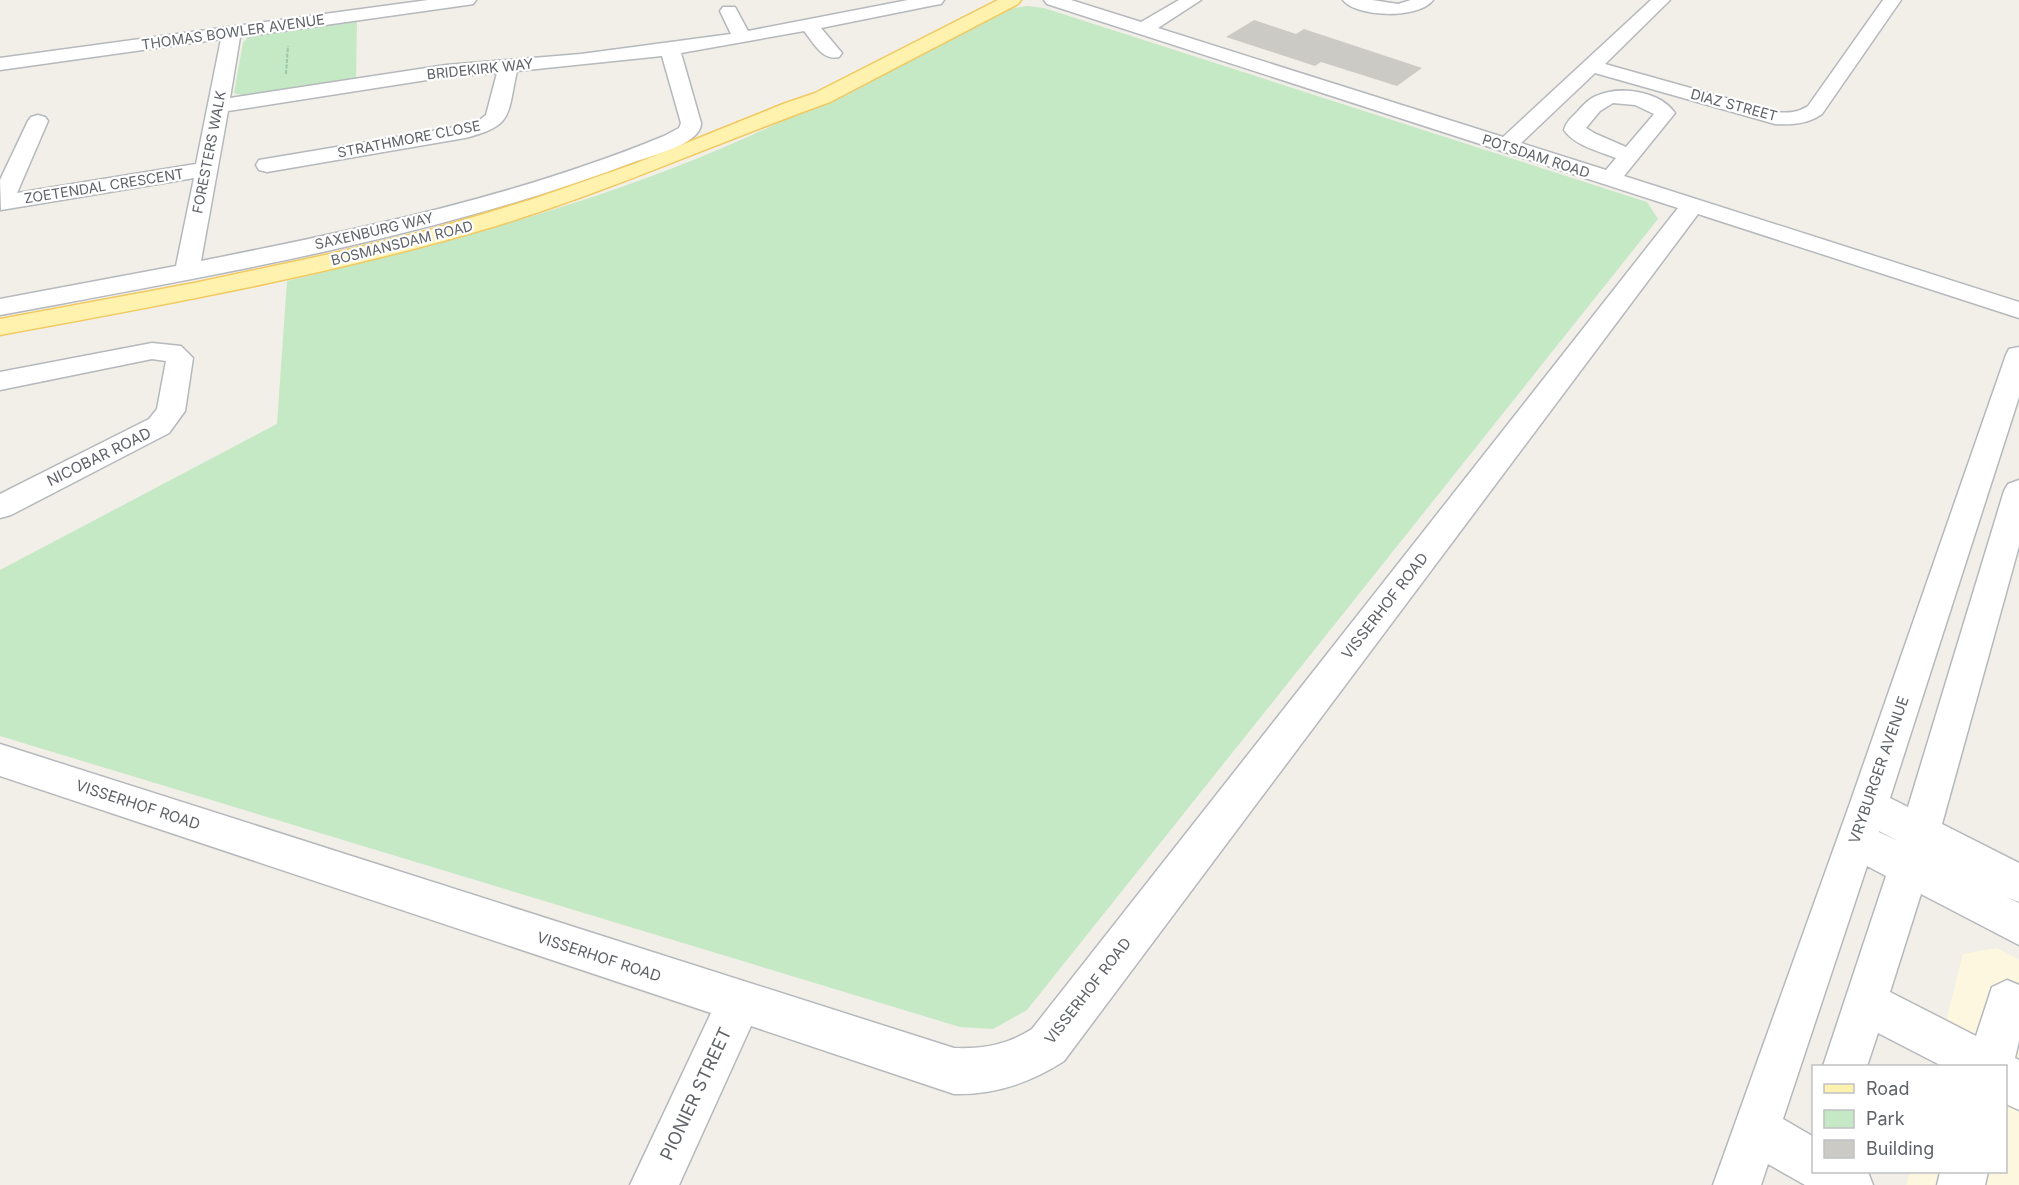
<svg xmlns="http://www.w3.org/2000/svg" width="2019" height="1185" font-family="Inter,sans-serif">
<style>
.commercial{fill:#fef7e0}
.green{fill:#c5e8c5}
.building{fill:#cccac5}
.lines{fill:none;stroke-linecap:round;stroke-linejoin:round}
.minor-casing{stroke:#b5b8bc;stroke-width:3}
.major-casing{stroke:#f2c960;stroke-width:3}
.path{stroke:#9cc7a9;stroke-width:2;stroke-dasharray:4 1.5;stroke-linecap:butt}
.minor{fill:#fff;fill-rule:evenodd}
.major{fill:#fff2af;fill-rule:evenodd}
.labels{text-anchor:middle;stroke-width:4.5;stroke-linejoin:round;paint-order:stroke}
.far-street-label{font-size:14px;fill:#5f6368;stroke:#fff}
.street-label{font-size:15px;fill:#5f6368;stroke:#fff}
.near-street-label{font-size:18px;fill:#5f6368;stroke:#fff}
</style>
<rect width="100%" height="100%" fill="#f1efe8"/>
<path class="commercial" d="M1997,948l22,12v225h-113l4,-13h96v-106h-71l28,-112z"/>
<path class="green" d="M1027,6l17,2 603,194 11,17 -631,791 -34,19 -33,-2 -960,-291v-166l277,-146 10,-143c138,-33 277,-69 409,-122 106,-43 208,-99 311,-150z
M357,20l-1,59 -112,17 -10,-3 9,-50 4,-5 10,-4z"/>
<path class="building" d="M1254,20l42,14 8,-5 118,39 -25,18 -76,-24 -6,4 -89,-29z"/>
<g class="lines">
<defs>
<path id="minor" d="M428,0h48l-3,4 -6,1 -227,32 -10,61 216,-33 135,-11 150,-20 -11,-23 3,-4h12l13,24 160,-31h36l-3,4 -6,1 -114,23 21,25 -3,4c-17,4 -25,-14 -35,-26l-123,22 20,70c1,21 -50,33 -67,39 -203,77 -421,113 -634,153v-16l176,-33 18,-88 -193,32 -1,-30 28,-59 3,-4 7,-2 7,2 3,4 -31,72 179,-29 25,-125 -221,31v-12zM662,56l19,67 -2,5 -15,8c-148,61 -307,94 -463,125l27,-150 218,-34 51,-4 -11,42 -9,7 -15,4 -203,34 -3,5 3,5 8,2 198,-34c49,-12 42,-23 52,-67z
M1044,0h27l70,22 38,-22h22l-43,28 345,109 148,-137h19l-65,64 171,48c12,1 21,1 32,-6l75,-106h18l-79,114c-14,10 -30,11 -47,10l-180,-51 -74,70 85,27 10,-12c-17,-7 -41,-12 -52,-28 2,-8 8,-13 14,-19 5,-6 11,-12 18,-15 24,-11 64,-5 79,17l-51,63 395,126v16l-321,-104 -634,847c-34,22 -69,34 -110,33l-203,-68 -72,159h-49l81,-172 -711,-237v-32l954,304c30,1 53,-3 78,-19l646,-821 -631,-204zM1613,103l22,2 19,9 -28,33 -30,-13 -10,-6 14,-17z
M1343,0h29l26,4 13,-4h22c-15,20 -77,17 -90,0z
M152,343l29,3 12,12 -8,53 -16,22 -158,82 -11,3v-24l149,-75 8,-10 9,-48 -14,-2 -152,31v-18z
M2019,347v50l-129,401 18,9 96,-316 4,-7 11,-4v66l-77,278 77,39v39l-13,-5 13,6v42l-98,-51 -31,98 86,44 16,-49 15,-7 12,5v56l-4,17 4,2v50l-13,-6v-38h-64l-64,-33 -11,33h-44l63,-190 -19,-10 -84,253 31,18v35h54l5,13h-68l-37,-21 -7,21h-48l136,-379 157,-451 3,-6zM1879,831l19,10 -19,-9z
M1940,1172h48l-3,13h-48z"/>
<path id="major" d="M998,0h23l-3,4 -188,98c-111,40 -218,88 -331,123 -163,49 -332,79 -499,110v-16l194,-36 145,-31 91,-22 103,-31 101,-35 149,-60 32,-11z"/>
</defs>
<use href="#minor" class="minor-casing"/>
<use href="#major" class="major-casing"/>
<path class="path" d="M286,74l2,-28"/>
<use href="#minor" class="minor"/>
<use href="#major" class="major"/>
</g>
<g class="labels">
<g class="far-street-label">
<text transform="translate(233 32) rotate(-8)" y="5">THOMAS BOWLER AVENUE</text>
<text transform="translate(480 69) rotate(-6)" y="5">BRIDEKIRK WAY</text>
<text transform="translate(1734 105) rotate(15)" y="5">DIAZ STREET</text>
<text transform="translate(409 139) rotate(-11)" y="5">STRATHMORE CLOSE</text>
<text transform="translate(209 152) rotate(-79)" y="5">FORESTERS WALK</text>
<text transform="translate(1536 156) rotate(18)" y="5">POTSDAM ROAD</text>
<text transform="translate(104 186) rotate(-9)" y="5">ZOETENDAL CRESCENT</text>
<text transform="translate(374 231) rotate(-13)" y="5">SAXENBURG WAY</text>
<text transform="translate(402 243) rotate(-14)" y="5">BOSMANSDAM ROAD</text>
</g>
<g class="street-label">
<text transform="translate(99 457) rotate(-26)" y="5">NICOBAR ROAD</text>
<text transform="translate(1385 606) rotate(-52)" y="5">VISSERHOF ROAD</text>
<text transform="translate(1879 770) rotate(-71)" y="5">VRYBURGER AVENUE</text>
<text transform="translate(138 805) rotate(18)" y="5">VISSERHOF ROAD</text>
<text transform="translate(599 957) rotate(18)" y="5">VISSERHOF ROAD</text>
<text transform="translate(1088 991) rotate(-52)" y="5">VISSERHOF ROAD</text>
</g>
<g class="near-street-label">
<text transform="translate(696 1094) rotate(-65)" y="6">PIONIER STREET</text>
</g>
</g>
<rect x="1812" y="1065" width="195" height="108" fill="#ffffff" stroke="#bfc1c3" stroke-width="1.5"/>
<rect x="1824" y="1084" width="30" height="9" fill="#fff2af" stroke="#bfc1c3" stroke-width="1.5"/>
<text x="1866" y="1095" font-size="18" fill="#5f6368">Road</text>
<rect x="1824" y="1110" width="30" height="18" fill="#c5e8c5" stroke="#bfc1c3" stroke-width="1.5"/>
<text x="1866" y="1125" font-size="18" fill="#5f6368">Park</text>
<rect x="1824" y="1140" width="30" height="18" fill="#cccac5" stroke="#bfc1c3" stroke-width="1.5"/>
<text x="1866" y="1155" font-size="18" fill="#5f6368">Building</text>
</svg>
